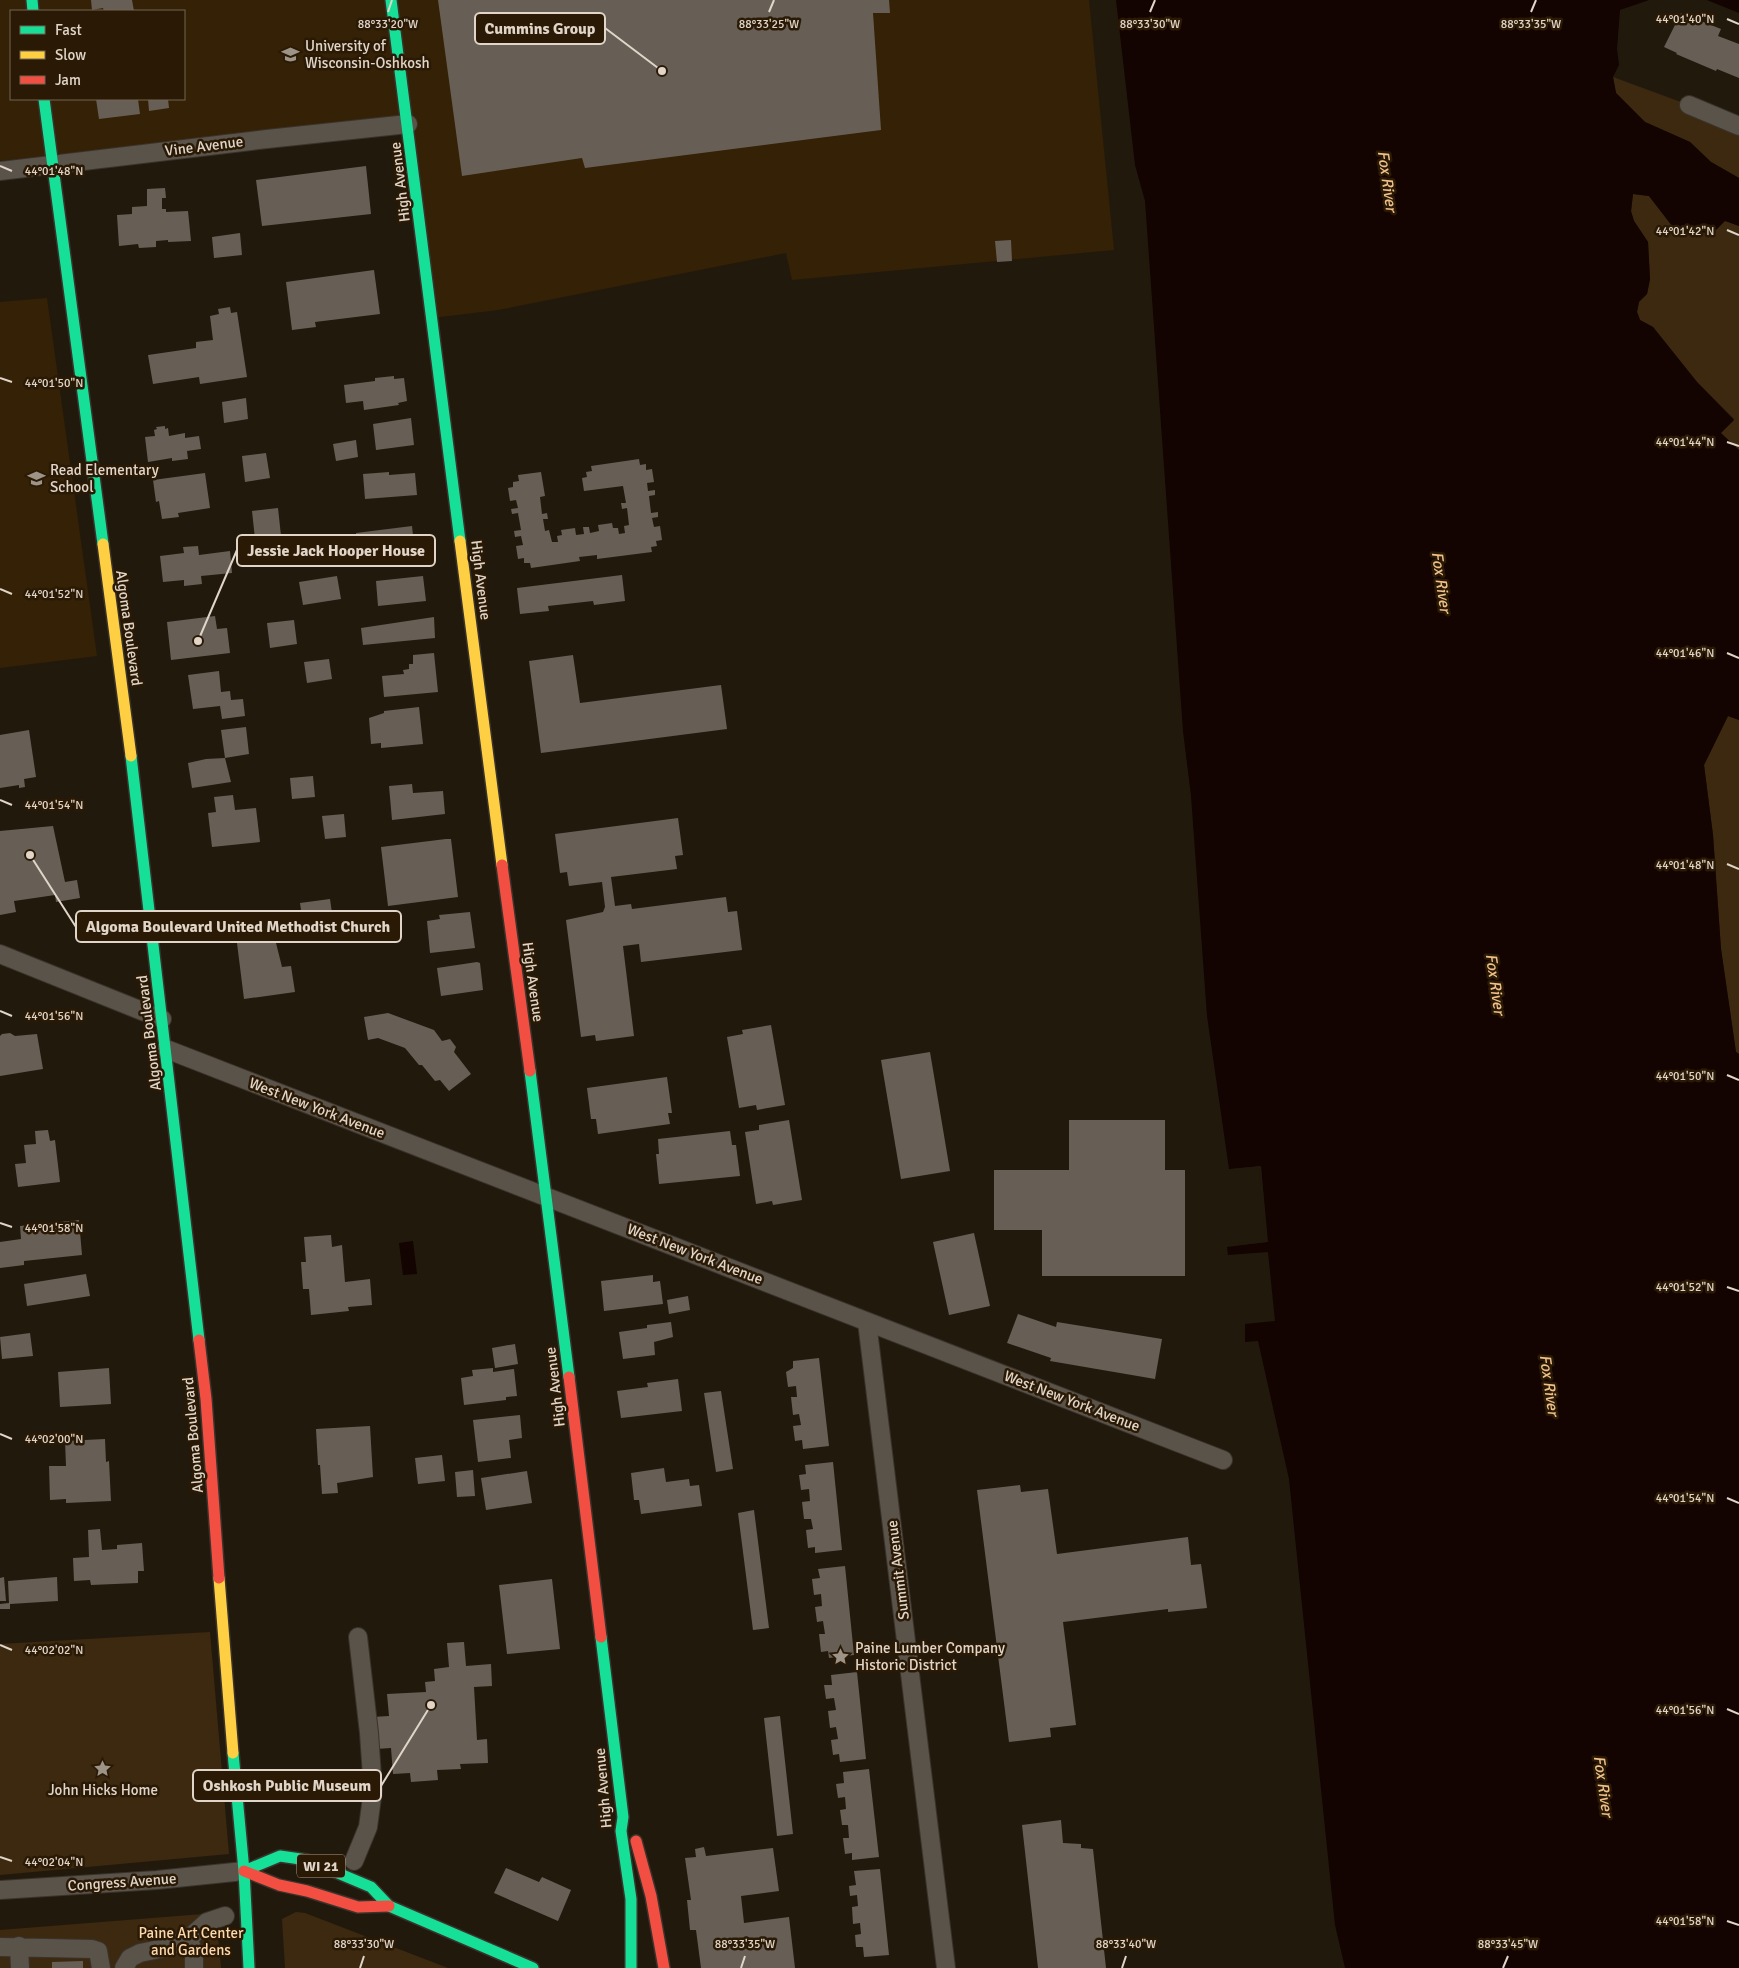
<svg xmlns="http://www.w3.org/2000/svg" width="1739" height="1968" font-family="Signika,sans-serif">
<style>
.built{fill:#342106;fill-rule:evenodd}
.green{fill:#3c2910}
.water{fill:#130301}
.pier{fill:#22190d}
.building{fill:#675f55}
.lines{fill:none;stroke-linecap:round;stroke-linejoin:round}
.street-casing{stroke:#3a332b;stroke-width:20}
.fast-casing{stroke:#3a332b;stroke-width:14}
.slow-casing{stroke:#3a332b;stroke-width:14}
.jam-casing{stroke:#3a332b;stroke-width:14}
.street{stroke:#5a534a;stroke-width:18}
.fast{stroke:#16e098;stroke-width:11}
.slow{stroke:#ffcf43;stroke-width:11}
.jam{stroke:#f24e42;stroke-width:11}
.ticks{fill:none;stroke:#e0d5c8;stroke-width:2}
.labels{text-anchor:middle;stroke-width:5;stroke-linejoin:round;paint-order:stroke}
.shield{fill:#2a1a05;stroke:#a99d8e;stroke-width:1}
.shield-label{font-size:14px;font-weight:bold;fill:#e0d5c8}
.poi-label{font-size:15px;fill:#e0d5c8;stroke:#2a1a05;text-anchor:start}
.street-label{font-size:15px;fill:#e0d5c8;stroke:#2a1a05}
.park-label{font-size:15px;fill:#fdd8ac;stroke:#2a1a05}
.water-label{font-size:16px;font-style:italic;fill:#efc08a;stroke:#2a1a05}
.ticks-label{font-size:12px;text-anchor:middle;fill:#e0d5c8;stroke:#2a1a05;stroke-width:5;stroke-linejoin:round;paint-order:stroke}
.leader{fill:none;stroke:#e0d5c8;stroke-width:2}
.callout-dot{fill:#e0d5c8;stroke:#2a1a05;stroke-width:2}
.callout{fill:#2a1a05;stroke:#e0d5c8;stroke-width:2}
.callout-label{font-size:16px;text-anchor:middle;font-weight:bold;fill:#e0d5c8}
</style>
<rect width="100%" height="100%" fill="#22190d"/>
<path class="built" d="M0,0h1089l25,250 -322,30 -6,-27 -288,57 -66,8 -24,-194 -170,10 -238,27zM11,11h173v88h-173z
M47,298l50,358 -97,12v-366z"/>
<path class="green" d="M1613,77l76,28 50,21v52l-28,-16 -21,-20 -45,-20 -29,-29z
M1633,194l16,2 27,35 49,-11 14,6v224l-19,-17 14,-14 -37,-37 -44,-55 -13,-7 -3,-8 2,-11 8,-7 3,-15 -2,-37 -14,-21 -3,-9z
M1728,716l11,4v334l-3,-2 -15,-103 -8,-114 -9,-70z
M210,1632l19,222 -229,21v-231z
M296,1912l9,1 143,55h-163l-3,-49z
M216,1913l5,55h-221v-38z"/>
<path class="water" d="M1116,0h533l-29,10 -3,39 2,16 -6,12 3,16 29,29 45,20 21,20 28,16v48l-14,-5 -12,12 -37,-2 -27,-35 -16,-2 -2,17 3,10 14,21 2,37 -3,15 -8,8 -2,10 3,8 13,7 44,55 37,38 -13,13 18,17v270l-11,-4 -24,49 9,70 8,114 15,103 3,2v914h-394l-10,-43 -46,-446 -31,-138 -13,1v-18l30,-3 -7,-69 -40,3 -1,-8 40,-5 -6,-76 -32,3 -22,-153 -16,-220 -8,-65 -38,-530 -10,-36z
M1707,0h32v13z
M413,1241l4,33 -14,1 -4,-32z"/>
<path class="pier" d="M1261,1166l7,76 -30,3v-2l27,-3 -6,-71 -27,2v-2z"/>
<path class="building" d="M91,0h41l2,11h-30l-1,-3 -11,2z
M438,0h451l1,13h-17l8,117 -296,38 -3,-10 -120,18z
M1681,13l40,16 -3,7 21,8v34l-22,-9 -1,2 -40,-17 1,-1 -13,-6z
M96,99h42l2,15 -41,5z
M148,99h20l1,9 -20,3z
M366,166l5,48 -109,12 -6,-46z
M165,188l1,10h-4v11h4v3l22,-1 3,30 -23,1v-2l-12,1v6l-17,1 -1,-4 -19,2 -2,-31 15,-1v-7l15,-1v-17z
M240,233l2,22 -28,3 -2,-21z
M1011,240l1,21 -15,1 -2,-21z
M374,270l6,44 -65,8 1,5 -24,3 -6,-48z
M230,307l1,6 6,-1 10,65 -47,7 -1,-7 -46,7 -5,-29 48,-7v-6l17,-2 -3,-24 9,-2 -1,-5z
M394,376v3l10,-1 3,23 -9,2 1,2 -35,5 -1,-9 -17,2 -2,-18 31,-4v-3z
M246,398l2,21 -24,4 -2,-21z
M411,418l3,27 -38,5 -3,-26z
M165,426v3l3,-1 1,8 16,-3v5l14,-2 2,13 -14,2 1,8 -16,2v-3l-24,4 -3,-25 10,-1 -1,-6 3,-1 -1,-2z
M356,440l2,17 -22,4 -3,-17z
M266,453l4,25 -25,4 -3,-26z
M639,459l1,6 6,-1v6l6,-1 2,13 -7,1 1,8 7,-1v5l-6,1 2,17 7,-1v5l-6,1 2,9 6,-1 2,14 -6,1 1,5 -6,1 1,5 -55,7v-4l-18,2 1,4 -49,7 -1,-5h-6v-5l-6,1 -2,-13 7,-1 -2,-9 -6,1 -1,-6 7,-1 -3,-17 -6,1 -1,-5 7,-1 -2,-8 -6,1 -2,-13 5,-1v-5l6,-1 -1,-6 23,-3 4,24 -5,1 2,17 5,-1 1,6h-5l2,12 4,-1 3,12h6l-1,-6 5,-1 -1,-5 14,-2 1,7 8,-1 -1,-7h6l1,6 9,-2 -1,-6 14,-2 1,5h5l1,6 6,-1 -1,-7 5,-1 -2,-17 -5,1 -1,-6h5l-3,-17 -39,5 -2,-13 5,-1 -1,-5 6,-1 -1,-5z
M389,472v3l26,-2 2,22 -52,4 -2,-25z
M205,473l5,35 -32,5 1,4 -17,2 -3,-18 -3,1 -3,-22z
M278,508l4,37 -26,3 -4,-37z
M412,526l3,29 -56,6 -3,-28z
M198,546l1,9 31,-4 2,22 -31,3 1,8 -18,2v-6l-21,2 -3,-26 24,-3 -1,-6z
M622,575l3,26 -31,4 -1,-4 -45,5 1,5 -29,3 -3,-26z
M337,576l4,23 -38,6 -4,-23z
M423,576l3,25 -48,5 -2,-25z
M215,616l2,13 10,-1 3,25 -59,7 -4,-38z
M434,617l1,21 -72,7 -2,-17z
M294,620l3,24 -27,4 -3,-25z
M434,653l4,39 -54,5 -2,-21 22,-2 -1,-4 6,-1v-5h4v-9z
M573,655l7,48 141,-18 6,44 -186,24 -12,-92z
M329,659l3,20 -25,4 -3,-21z
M219,671l2,21 9,-1 1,9 12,-1 2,17 -23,3 -2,-13 -27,3 -5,-34z
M419,707l4,37 -42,4v-5l-10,1 -2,-26 15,-5v-2z
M246,727l3,27 -24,4 -4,-28z
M29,730l7,47 -12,2 1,8 -6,1v-3l-19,3v-53z
M225,758l6,24 -39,6 -4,-25 18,-4z
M313,776l2,21 -23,2 -2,-21z
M412,784l1,9 30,-2 2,23 -53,6 -3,-34z
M233,795l2,15 21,-2 4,34 -48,5 -4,-34 8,-1 -2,-15z
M344,814l2,23 -21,2 -3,-23z
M678,818l5,37 -8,1 2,13 -66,8 4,29 16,-2 1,5 94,-12 2,15 9,-1 5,39 -101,12 -2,-18 -16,2 11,90 -38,5 -1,-6 -14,2 -15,-117 37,-8 2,-5 -3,-25 -33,4 -2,-14 -7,1 -5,-39z
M53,826l12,56 12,-2 3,18 -24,4 -1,-7 -41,6 2,11 -16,3v-84z
M446,839h5l7,58 -70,9 -7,-59z
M330,899l5,35 -30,4 -5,-35z
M470,912l5,36 -45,5 -3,-32 13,-2 -1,-4z
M275,939l7,28 9,-1 4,26 -51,7 -7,-56z
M477,962l3,1 3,27 -42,6 -4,-28z
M388,1013l46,17 8,11 8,-2 6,8 -2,5 17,22 -22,17 -9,-11 -5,1 -13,-16h-3l-14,-17 -27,-10 -10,2 -4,-23z
M771,1025l14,80 -28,5 -1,-5 -17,3 -12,-71 16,-3 -1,-4z
M10,1033l5,3 22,-2 6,35 -43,7v-40l2,-2z
M930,1052l20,119 -49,8 -20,-119z
M667,1077l5,36h-4l2,11 -72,10 -2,-15h-5l-4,-31z
M789,1120l13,80 -29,5 -1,-4 -16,3 -11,-72 14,-2v-5z
M1069,1120h96v50h20v106h-143v-46h-48v-60h75z
M48,1130l2,11 5,-1 5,42 -42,5 -3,-23 11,-1 -2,-18 12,-1 -1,-13z
M730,1131l2,14h4l4,31 -81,8 -3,-30h3l-1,-15z
M79,1220l3,35 -58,6v4l-24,3v-26l21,-3 -1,-13z
M974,1233l16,73 -41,9 -16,-73z
M331,1235l1,12 10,-2 3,37 25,-3 2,26 -24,2 1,4 -38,4 -2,-26h-6l-2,-27h5l-2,-25z
M86,1274l4,22 -63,10 -3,-22z
M653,1275v7l7,-1 3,23 -59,7 -3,-30z
M688,1296l2,14 -21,4 -2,-14z
M1018,1314l38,13 1,-5 105,17 -7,40 -105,-18 1,-3 -44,-15z
M671,1322l2,15 -19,5 1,13 -32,4 -4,-27 28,-4v-3z
M30,1333l3,23 -31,3 -2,-22z
M515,1344l3,20 -23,4 -3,-20z
M819,1358l10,88 -26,3 -1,-9 -7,1 -2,-15 8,-1 -2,-11 -6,1 -2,-18h6l-1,-11 -8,1 -2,-15 7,-4v-7z
M109,1368l2,36 -51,3 -2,-35z
M493,1368v4l21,-3 3,27 -11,1v3l-42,5 -3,-27 12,-2 -1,-6z
M678,1379l4,32 -61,7 -4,-27 31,-4 -1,-4z
M721,1391l12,78 -17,3 -12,-79z
M520,1415l2,23 -13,2 2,18 -33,4 -5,-42z
M370,1426l3,51 -36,6 1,10 -16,1 -2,-29h-2l-2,-36z
M105,1439l1,23 3,-1 2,40 -45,2v-4l-16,1 -1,-34h17l-1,-25z
M442,1455l3,26 -27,3 -3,-26z
M833,1462l9,88 -27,3v-6l-7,1 -2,-18 7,-1 -2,-10h-7l-2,-17 8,-1 -1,-12 -8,1 -2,-15 7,-1 -1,-9z
M664,1468l2,14 23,-3 1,7 9,-1 3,21 -61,8 -2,-14h-5l-3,-27z
M473,1470l2,26 -18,1 -2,-25z
M527,1471l5,32 -46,7 -5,-32z
M1020,1485l1,7 27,-3 9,65 131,-17 3,28 10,-1 6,44 -39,4v-3l-105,13 13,103 -26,3 1,9 -42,5 -32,-252z
M754,1510l15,118 -16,2 -15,-117z
M100,1529l2,21 15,-1v-4l25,-2 2,28h-6v12l-47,2 -1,-5 -16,1 -1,-23 16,-1 -1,-27z
M845,1566l9,89 -25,3 -1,-7 -7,1 -2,-18h6l-2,-13 -6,1 -2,-15 7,-1 -1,-12 -7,1 -2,-16 8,-1 -2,-9z
M4,1577l2,24h-6v-23z
M57,1577l1,24 -48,3v5h-10v-5l9,-1 -1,-22z
M552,1579l8,70 -53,5 -8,-69z
M464,1642l2,24 25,-2 1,22 -18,1 3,53 10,-1 1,24 -28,1 1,5 -24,1 1,10 -27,2 -1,-9 -17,1 -2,-26 -30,2 -1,-16 13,-1 -1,-16 17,-1 -2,-22 39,-2 -1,-10 10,-1 -1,-12 15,-2 -2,-24z
M857,1672l9,87 -26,3 -1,-8 -6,1 -2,-15 7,-1 -2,-12 -6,1 -2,-17 8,-1 -2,-12 -8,1 -2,-14h8l-1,-10z
M780,1716l13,118 -16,2 -13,-118z
M869,1769l10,88 -27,3v-7l-7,1 -2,-16h6l-1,-13h-6l-2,-15 6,-1 -1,-12 -7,1 -2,-14 8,-1 -1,-11z
M1061,1820l2,23 18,1v4l12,1 13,119h-68l-16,-143z
M704,1847l2,9 67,-8 6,43 -38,5 3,27 45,-6 6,51h-94l-5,-38h-6l-3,-30h4l-6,-42 11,-1 -1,-8z
M506,1868l33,14 3,-5 29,13 -13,31 -64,-28z
M880,1869l9,86 -25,2 -1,-10h-7l-1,-12 6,-1 -1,-11 -7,1 -1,-17 6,-1 -1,-11 -7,1 -1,-10 7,-1 -2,-14z
M83,1961v7h-31v-6z"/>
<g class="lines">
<defs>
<path id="street" d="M1689,105l50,21
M0,171l267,-32 141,-15
M0,954l162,65
M166,1049l1057,411
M867,1322l79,646
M354,1861l14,-34 5,-37 -4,-57 -11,-96
M0,1890l157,-10 87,-9
M188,1939l6,13v16
M19,1946l1,22
M0,1947l92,2 6,2 3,17
M124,1968l6,-10 10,-5 24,-5 24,-9 19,-17 18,-6"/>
<path id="fast" d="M32,0l1,11
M391,0l69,541
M44,99l59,445
M131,756l68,584
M530,1071l39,306
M601,1637l22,180 -2,14 10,68v69
M233,1753l11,118
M244,1871l36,-15 27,4 64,27 18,19 144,62
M244,1871l5,97"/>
<path id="slow" d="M460,541l42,324
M103,544l28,212
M219,1578l14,175"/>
<path id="jam" d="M502,865l28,206
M199,1340l7,59 13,179
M569,1377l32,260
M636,1841l15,55 13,72
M244,1871l35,14 28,6 51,16 31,-1"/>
</defs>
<use href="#street" class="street-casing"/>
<use href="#fast" class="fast-casing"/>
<use href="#slow" class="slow-casing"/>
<use href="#jam" class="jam-casing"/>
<use href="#street" class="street"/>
<use href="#fast" class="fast"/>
<use href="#slow" class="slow"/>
<use href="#jam" class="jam"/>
</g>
<path class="ticks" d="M388,12l4,-12M769,12l5,-12M1150,12l5,-12M1531,12l5,-12M1727,19l12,5M0,166l12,5M1727,230l12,5M0,378l12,4M1727,442l12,4M0,589l12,5M1727,653l12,5M0,800l12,5M1727,864l12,5M0,1011l12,5M1727,1075l12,5M0,1223l12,4M1727,1287l12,4M0,1434l12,5M1727,1498l12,5M0,1645l12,5M1727,1709l12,5M0,1857l12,4M1727,1921l12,4M360,1968l4,-12M741,1968l4,-12M1122,1968l4,-12M1503,1968l5,-12"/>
<defs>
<symbol id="university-bare" viewBox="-9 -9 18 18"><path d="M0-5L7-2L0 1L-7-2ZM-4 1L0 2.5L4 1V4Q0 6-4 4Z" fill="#9e9387" stroke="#2a1a05" stroke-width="2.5" paint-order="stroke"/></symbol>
<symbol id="school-bare" viewBox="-9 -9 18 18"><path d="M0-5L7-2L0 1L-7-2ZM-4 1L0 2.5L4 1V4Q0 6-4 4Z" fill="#9e9387" stroke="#2a1a05" stroke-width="2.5" paint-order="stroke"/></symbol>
<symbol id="sight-bare" viewBox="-9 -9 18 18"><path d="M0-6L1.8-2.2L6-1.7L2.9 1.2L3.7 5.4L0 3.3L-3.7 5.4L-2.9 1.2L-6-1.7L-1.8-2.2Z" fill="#9e9387" stroke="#2a1a05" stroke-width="2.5" paint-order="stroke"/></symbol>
</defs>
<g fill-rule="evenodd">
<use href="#university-bare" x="278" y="42" width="25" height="25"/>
<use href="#school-bare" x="24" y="466" width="25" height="25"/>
<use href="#sight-bare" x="828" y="1644" width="25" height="25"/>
<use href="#sight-bare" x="90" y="1756" width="25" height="25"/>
</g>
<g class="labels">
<rect class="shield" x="297" y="1854.5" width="48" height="23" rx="4"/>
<g class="shield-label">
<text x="321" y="1871">WI 21</text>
</g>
<g class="poi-label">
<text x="305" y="51">University of<tspan x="305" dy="17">Wisconsin-Oshkosh</tspan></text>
<text x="50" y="475">Read Elementary<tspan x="50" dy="17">School</tspan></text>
<text x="855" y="1653">Paine Lumber Company<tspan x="855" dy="17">Historic District</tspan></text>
<text x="103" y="1795" text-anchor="middle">John Hicks Home</text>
</g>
<g class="street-label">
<text transform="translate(204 146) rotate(-7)" y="5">Vine Avenue</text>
<text transform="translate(400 182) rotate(-97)" y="5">High Avenue</text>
<text transform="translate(481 580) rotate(83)" y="5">High Avenue</text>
<text transform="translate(129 628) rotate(82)" y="5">Algoma Boulevard</text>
<text transform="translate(533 982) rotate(82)" y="5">High Avenue</text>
<text transform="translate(149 1033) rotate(-97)" y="5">Algoma Boulevard</text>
<text transform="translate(317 1108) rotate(21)" y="5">West New York Avenue</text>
<text transform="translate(695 1254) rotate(21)" y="5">West New York Avenue</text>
<text transform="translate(555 1387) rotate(-97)" y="5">High Avenue</text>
<text transform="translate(1072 1401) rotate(21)" y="5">West New York Avenue</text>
<text transform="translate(193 1435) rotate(-95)" y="5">Algoma Boulevard</text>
<text transform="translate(898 1570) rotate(-97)" y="5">Summit Avenue</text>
<text transform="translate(603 1788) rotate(-95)" y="5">High Avenue</text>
<text transform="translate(122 1882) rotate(-4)" y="5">Congress Avenue</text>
</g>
<g class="park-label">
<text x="191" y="1938">Paine Art Center<tspan x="191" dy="17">and Gardens</tspan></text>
</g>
<g class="water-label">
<text transform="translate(1388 181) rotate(82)" y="6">Fox River</text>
<text transform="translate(1442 582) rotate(82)" y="6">Fox River</text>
<text transform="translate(1496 984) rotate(82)" y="6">Fox River</text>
<text transform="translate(1550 1385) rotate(82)" y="6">Fox River</text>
<text transform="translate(1604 1786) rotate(82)" y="6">Fox River</text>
</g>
</g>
<g class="ticks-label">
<text x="1685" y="23">44°01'40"N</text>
<text x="769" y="28">88°33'25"W</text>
<text x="388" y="28">88°33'20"W</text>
<text x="1150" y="28">88°33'30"W</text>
<text x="1531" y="28">88°33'35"W</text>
<text x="54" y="175">44°01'48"N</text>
<text x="1685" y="235">44°01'42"N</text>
<text x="54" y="387">44°01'50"N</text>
<text x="1685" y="446">44°01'44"N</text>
<text x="54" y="598">44°01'52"N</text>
<text x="1685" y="657">44°01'46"N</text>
<text x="54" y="809">44°01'54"N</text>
<text x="1685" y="869">44°01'48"N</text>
<text x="54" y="1020">44°01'56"N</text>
<text x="1685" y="1080">44°01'50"N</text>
<text x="54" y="1232">44°01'58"N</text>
<text x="1685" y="1291">44°01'52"N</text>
<text x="54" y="1443">44°02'00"N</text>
<text x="1685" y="1502">44°01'54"N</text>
<text x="54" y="1654">44°02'02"N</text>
<text x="1685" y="1714">44°01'56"N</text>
<text x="54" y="1866">44°02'04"N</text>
<text x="1685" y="1925">44°01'58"N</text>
<text x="364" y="1948">88°33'30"W</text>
<text x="745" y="1948">88°33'35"W</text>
<text x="1126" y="1948">88°33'40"W</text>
<text x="1508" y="1948">88°33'45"W</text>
</g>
<path class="leader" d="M662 71L605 28M198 641L237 550M30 855L76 927M431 1705L381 1786"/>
<g class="callout-dot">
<circle cx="662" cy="71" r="5"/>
<circle cx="198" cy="641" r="5"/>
<circle cx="30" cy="855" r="5"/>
<circle cx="431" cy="1705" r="5"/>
</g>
<g class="callout">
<rect x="475" y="13" width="130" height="31" rx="5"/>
<rect x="237" y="535" width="198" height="31" rx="5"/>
<rect x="76" y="911" width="325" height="31" rx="5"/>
<rect x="193" y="1770" width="188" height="31" rx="5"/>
</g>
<g class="callout-label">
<text x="540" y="34">Cummins Group</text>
<text x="336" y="556">Jessie Jack Hooper House</text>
<text x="238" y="932">Algoma Boulevard United Methodist Church</text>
<text x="287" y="1791">Oshkosh Public Museum</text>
</g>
<rect x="10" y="10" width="175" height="90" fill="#2a1a05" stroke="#736553"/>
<rect x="20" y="26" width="25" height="8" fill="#16e098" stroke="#736553"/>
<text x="55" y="35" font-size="15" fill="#e0d5c8">Fast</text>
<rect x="20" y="51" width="25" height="8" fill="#ffcf43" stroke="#736553"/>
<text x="55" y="60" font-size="15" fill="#e0d5c8">Slow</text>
<rect x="20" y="76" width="25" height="8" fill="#f24e42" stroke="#736553"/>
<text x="55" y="85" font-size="15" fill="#e0d5c8">Jam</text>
</svg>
